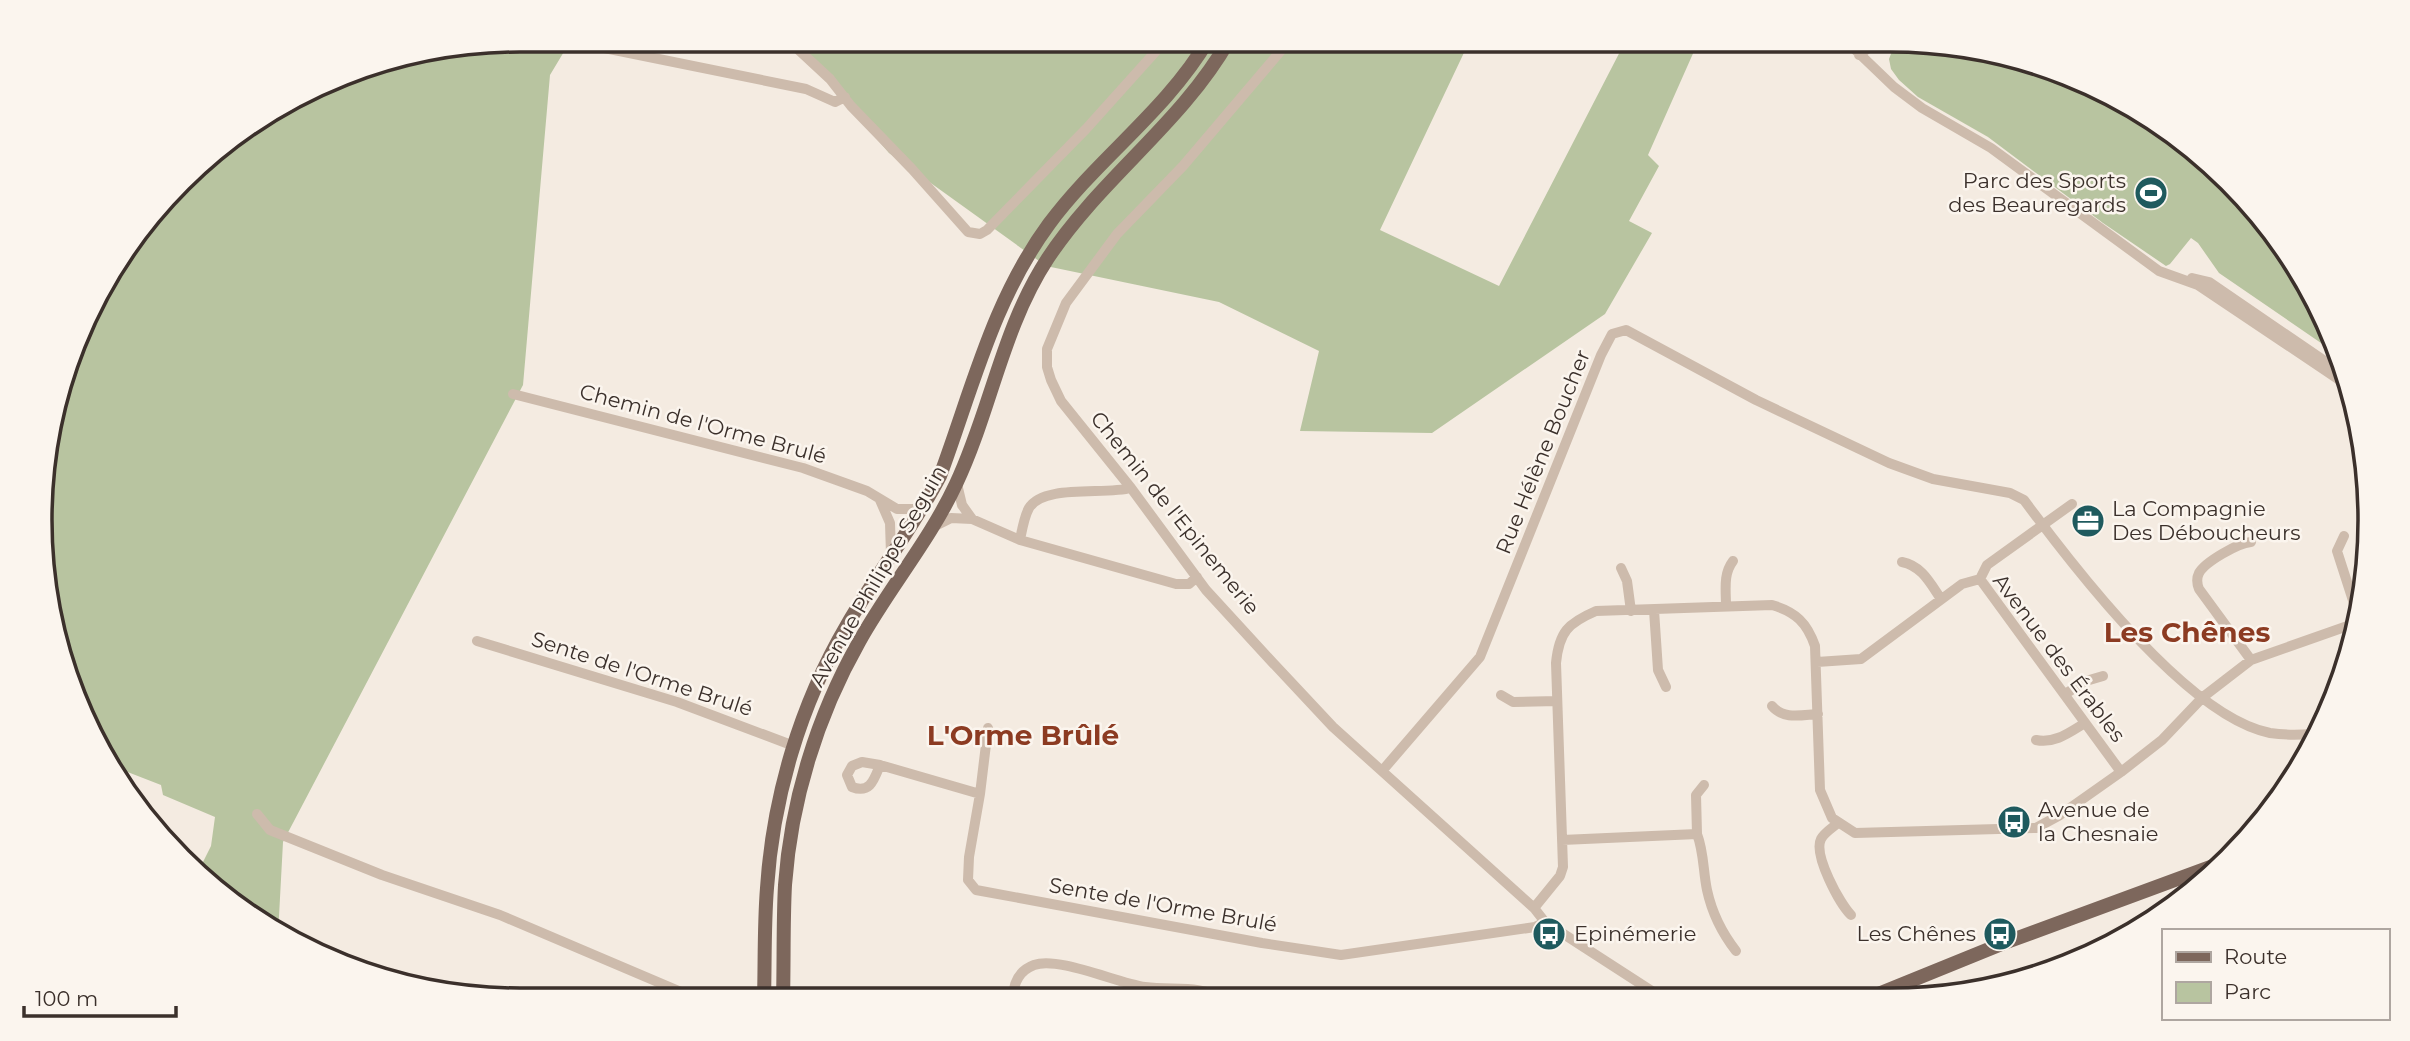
<svg xmlns="http://www.w3.org/2000/svg" width="2410" height="1041" font-family="Montserrat,sans-serif">
<style>
.green{fill:#b8c4a0}
.lines{fill:none;stroke-linecap:round;stroke-linejoin:round}
.minor{stroke:#cdbbac;stroke-width:10}
.major{stroke:#7d675c;stroke-width:14}
.labels{text-anchor:middle;stroke-width:5;stroke-linejoin:round;paint-order:stroke}
.poi-label{font-size:21px;fill:#3b302b;stroke:#fbf5ee;text-anchor:start}
.street-label{font-size:21px;fill:#3b302b;stroke:#fbf5ee}
.district-label{font-size:28px;font-weight:bold;fill:#8c3b22;stroke:#fbf5ee}
.rim{fill:none;stroke:#3b302b;stroke-width:3.5}
</style>
<rect width="100%" height="100%" fill="#f4ebe1"/>
<path class="green" d="M520,40h51l-21,35 -27,310 -240,457 -5,93 -74,-53 -7,-8 14,-28 4,-29 -52,-22 -2,-10 -54,-21 -41,-89 -22,-91 5,-157 55,-146 100,-122 77,-55 85,-38z
M792,40h678l-90,190 119,56 127,-246h73l-51,115 11,11 -30,55 23,12 -47,81 -173,119 -132,-2 19,-80 -100,-49 -173,-36 -157,-113z
M1896,41l148,25 86,39 76,55 65,68 49,80 17,46 -118,-81 -21,-30 -7,-5 -21,26 -4,2 -63,-43 -115,-86 -70,-40 -19,-17 -8,-11 -2,-10z"/>
<g class="lines">
<path class="minor" d="M788,40l42,39 21,27 61,63 56,63 12,2 7,-4 99,-101 71,-79 6,-10
M1290,40l-107,126 -66,68 -51,69 -19,46v18l4,13 10,21 70,87 75,102 67,73 60,64 201,181 11,14 116,75
M1845,40l49,47 28,21 69,40 168,123 39,14 152,102
M570,41l236,48 29,13 10,-5
M1859,55l20,-15
M2192,278l17,4 136,93
M513,394l290,74 64,23 30,18h17l10,-6
M957,484l5,21 10,14
M880,500l10,23 1,31
M935,526l16,-8 21,1 48,21 156,44h13l8,-7
M2344,536l-7,15 21,65
M1020,540c2,-10 4,-23 9,-32 14,-24 76,-13 102,-20
M2251,542c-13,1 -46,20 -52,31 -3,6 -2,11 0,16l52,71
M1902,562c20,4 28,21 39,37
M1621,568l6,13 4,30
M1980,579l7,-14 85,-61
M1726,606c0,-16 -3,-32 7,-45
M1654,610l4,60 8,17
M477,641l200,61 117,44
M1817,662l44,-3 101,-75 18,-5 141,193
M2065,694l21,-13 17,-5
M1501,695l12,7 44,-1
M1772,706c12,14 29,9 46,8
M2036,740c19,4 34,-8 49,-17
M880,765c-6,15 -10,29 -28,22l-5,-12 5,-9 10,-4 18,3 100,29 -11,63 -1,23 8,10 286,53 79,12 194,-28 10,-5
M1382,771l98,-114 121,-302 11,-21 14,-4 130,70 133,63 44,16 77,14 14,7c48,65 164,217 246,233 13,2 29,2 42,1
M980,794l8,-66
M257,814l13,16 112,45 118,40 200,85
M1838,823c-6,5 -14,10 -17,16 -8,16 19,65 30,76
M1697,834l-1,-39 8,-10
M1562,840l135,-6c7,18 6,37 10,56 5,23 15,43 29,61
M1534,908l26,-32 3,-9 -7,-204c3,-31 12,-40 40,-52l176,-6c24,7 35,18 43,41l5,144 12,28 23,15 181,-5 24,-13 61,-43 41,-32 41,-43 48,-37 105,-37
M1013,999c0,-15 5,-28 21,-34 24,-9 83,18 111,22 28,4 53,-3 79,12"/>
<path class="major" d="M1871,997l133,-54 217,-80
M764,1000c1,-37 0,-75 3,-112 6,-91 33,-183 80,-263 29,-50 66,-97 93,-149 32,-86 53,-176 109,-252 48,-65 117,-113 159,-184
M783,1000c1,-38 0,-77 2,-115 6,-84 32,-169 74,-243 30,-54 71,-102 97,-158 35,-74 46,-156 92,-226 53,-80 134,-135 181,-218"/>
</g>
<defs>
<symbol id="stadium-disc" viewBox="-11 -11 22 22"><circle r="9.5" fill="#1f5a5e" stroke="#fbf5ee"/><path d="M0-5a6.5 5 0 1 0 0 10a6.5 5 0 1 0 0-10ZM-3.5-1.8h7v3.6h-7Z" fill="#fff"/></symbol>
<symbol id="office-disc" viewBox="-11 -11 22 22"><circle r="9.5" fill="#1f5a5e" stroke="#fbf5ee"/><path d="M-6-3h4V-5.5h4V-3h4V5H-6ZM-1-4.5V-3h2v-1.5ZM-6 0V1H6V0Z" fill="#fff"/></symbol>
<symbol id="bus-disc" viewBox="-11 -11 22 22"><circle r="9.5" fill="#1f5a5e" stroke="#fbf5ee"/><path d="M-5-6H5V4H4V6H2V4H-2V6H-4V4H-5ZM-3.5-4V0h7V-4ZM-3.5 1.2v1.5H-2V1.2ZM2 1.2v1.5H3.5V1.2Z" fill="#fff"/></symbol>
</defs>
<g fill-rule="evenodd">
<use href="#stadium-disc" x="2132" y="174" width="38" height="38"/>
<use href="#office-disc" x="2069" y="502" width="38" height="38"/>
<use href="#bus-disc" x="1995" y="803" width="38" height="38"/>
<use href="#bus-disc" x="1530" y="915" width="38" height="38"/>
<use href="#bus-disc" x="1981" y="915" width="38" height="38"/>
</g>
<g class="labels">
<g class="poi-label">
<text x="2126" y="188" text-anchor="end">Parc des Sports<tspan x="2126" dy="24">des Beauregards</tspan></text>
<text x="2112" y="516">La Compagnie<tspan x="2112" dy="24">Des Déboucheurs</tspan></text>
<text x="2038" y="817">Avenue de<tspan x="2038" dy="24">la Chesnaie</tspan></text>
<text x="1574" y="941">Epinémerie</text>
<text x="1976" y="941" text-anchor="end">Les Chênes</text>
</g>
<g class="street-label">
<text transform="translate(703 424) rotate(15)" y="7">Chemin de l'Orme Brulé</text>
<text transform="translate(1543 452) rotate(-68)" y="7">Rue Hélène Boucher</text>
<text transform="translate(1175 513) rotate(51)" y="7">Chemin de l'Epinemerie</text>
<text transform="translate(878 576) rotate(-60)" y="7">Avenue Philippe Seguin</text>
<text transform="translate(2059 658) rotate(53)" y="7">Avenue des Érables</text>
<text transform="translate(642 674) rotate(18)" y="7">Sente de l'Orme Brulé</text>
<text transform="translate(1163 905) rotate(10)" y="7">Sente de l'Orme Brulé</text>
</g>
<g class="district-label">
<text x="2187" y="642">Les Chênes</text>
<text x="1023" y="745">L'Orme Brûlé</text>
</g>
</g>
<path d="M0 0H2410V1041H0ZM520 52H1890A468 468 0 0 1 2358 520V520A468 468 0 0 1 1890 988H520A468 468 0 0 1 52 520V520A468 468 0 0 1 520 52Z" fill="#fbf5ee" fill-rule="evenodd"/>
<path class="rim" d="M520 52H1890A468 468 0 0 1 2358 520V520A468 468 0 0 1 1890 988H520A468 468 0 0 1 52 520V520A468 468 0 0 1 520 52Z"/>
<rect x="2162" y="929" width="228" height="91" fill="#fbf5ee" stroke="#aea6a0" stroke-width="2"/>
<rect x="2176" y="952" width="35" height="10" fill="#7d675c" stroke="#aea6a0" stroke-width="2"/>
<text x="2224" y="964" font-size="21" fill="#3b302b">Route</text>
<rect x="2176" y="982" width="35" height="21" fill="#b8c4a0" stroke="#aea6a0" stroke-width="2"/>
<text x="2224" y="999" font-size="21" fill="#3b302b">Parc</text>
<path d="M24 1006v10h152v-10" fill="none" stroke="#3b302b" stroke-width="3.5"/>
<text x="35" y="1006" font-size="21" fill="#3b302b" stroke="#fbf5ee" stroke-width="5" paint-order="stroke">100 m</text>
</svg>
